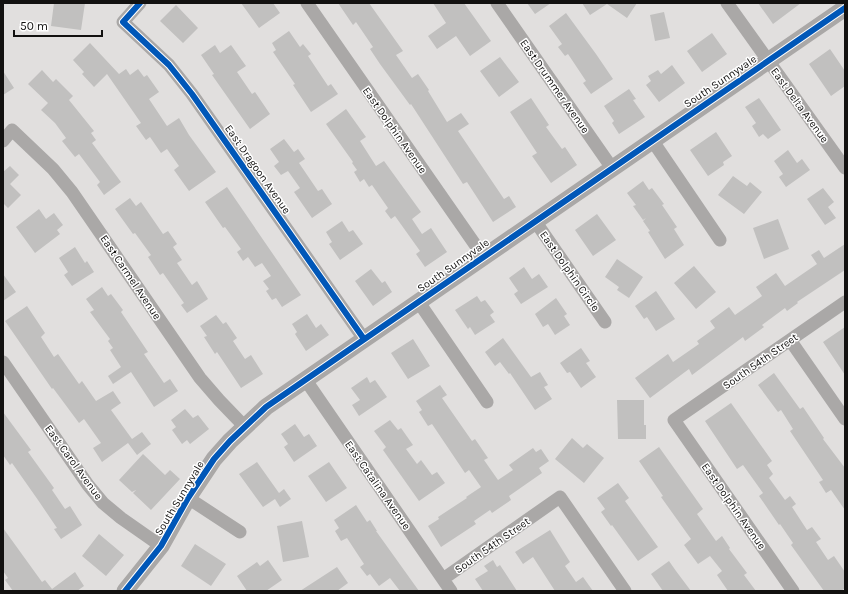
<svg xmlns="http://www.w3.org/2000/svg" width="848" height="594" font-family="Karla,sans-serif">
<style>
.building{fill:#c1c0bf}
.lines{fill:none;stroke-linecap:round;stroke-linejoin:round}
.minor{stroke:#aaa8a7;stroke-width:13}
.tertiary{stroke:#aaa8a7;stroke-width:17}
.cycleway-casing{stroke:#fff;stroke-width:8}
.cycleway{stroke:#0057b8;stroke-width:6}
.labels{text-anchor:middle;stroke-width:3;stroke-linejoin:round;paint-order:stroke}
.street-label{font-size:11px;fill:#121110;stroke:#fff}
</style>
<rect width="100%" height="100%" fill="#e1dfde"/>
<path class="building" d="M54,3h31l-4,27 -30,-4z
M241,3h32l7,10 -21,15z
M338,3h31l34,48 -7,4 16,23 6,-4 11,16 -1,1 19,31 14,-9 8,11 -11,7 46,68 5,-3 7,11 -23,15 -26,-40 -4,2 -52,-80 -1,1 -30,-41 -10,-15 3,-2 -17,-25 -3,3z
M433,3h31l27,38 -21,15 -14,-20 -19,13 -9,-13 18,-13z
M527,3h24l-16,11z
M582,3h55l-10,15 -20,-14 -17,11z
M758,3h43l-28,21z
M176,5l22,23 -15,15 -23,-22z
M664,12l6,26 -15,3 -5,-26z
M566,13l30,41 17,25 -22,15 -8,-11 3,-2 -18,-27 -3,2 -7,-9 4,-3 -13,-18z
M289,31l11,16 3,-3 8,10 -3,2 20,30 3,-2 7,10 -27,18 -18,-27 2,-1 -22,-32 3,-2 -4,-7z
M712,33l15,21 -25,18 -15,-21z
M90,43l29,31 7,-5 4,6 8,-6 6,8 3,-2 12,17 -10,7 18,27 12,-8 10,17 27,37 -27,19 -15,-21 5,-4 -12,-17 -6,4 -11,-16 -4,3 -10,-14 5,-3 -34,-49 -13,13 -12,-13 2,-2 -11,-12z
M215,45l5,8 11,-8 15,21 -9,6 15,22 3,-2 15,22 -20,15 -38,-54 2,-1 -13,-19z
M830,49l15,22v15l-14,10 -22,-32z
M500,57l19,25 -20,15 -19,-26z
M672,65l13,18 -26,19 -13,-17 5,-4 -3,-5 10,-6 3,4z
M42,70l11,12 3,-3 17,17 -4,4 25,31 -3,2 5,7 -4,3 29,39 -17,13 -7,-10 3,-3 -21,-28 -4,3 -13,-16 4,-3 -11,-15 -14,-13 7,-7 -20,-19z
M3,71l11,17 -11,7z
M629,89l7,10 -3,1 12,17 -26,17 -7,-11 2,-2 -10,-15z
M531,98l18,27 -3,2 16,22 3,-2 12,18 -26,18 -19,-27 5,-3 -27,-41z
M759,98l22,32 -13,9 -5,-5 -4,3 -7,-11 4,-3 -11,-16z
M346,109l20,28 -6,4 16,25 8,-5 37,51 -9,7 10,15 9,-6 16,24 -22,15 -9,-13 4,-3 -25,-35 -4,3 -6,-8 3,-3 -16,-23 -3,2 -5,-8 -4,3 -6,-10 3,-2 -5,-7 1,-1 -27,-38z
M716,132l16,24 -9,6 1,3 -16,11 -18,-26z
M284,139l10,13 4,-3 7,10 -6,4 19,28 4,-2 10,15 -20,14 -18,-26 6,-4 -12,-17 -7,4 -7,-9 5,-4 -9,-13z
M788,150l9,13 5,-4 8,11 -24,17 -7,-10 4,-3 -9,-13z
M10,166l9,9 -9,9 11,11 -13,13 -5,-5v-31z
M733,176l14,10 3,-4 12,10 -18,22 -26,-19z
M643,181l6,9 3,-2 12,16 -2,1 15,22 -3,2 10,16 -19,14 -17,-27 2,-1 -7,-10 3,-3 -3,2 -10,-14 3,-1 -9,-12z
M227,187l74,108 -19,12 -6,-9 -4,2 -6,-9 3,-2 -6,-8 8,-5 -9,-13 -7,4 -7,-10 -5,4 -6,-9 4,-3 -16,-22 -2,1 -18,-26z
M823,188l11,14 -6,5 8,11 -11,7 -18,-26z
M130,198l6,8 5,-4 22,32 5,-3 9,13 -4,3 9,13 -5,3 15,22 5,-4 11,18 -21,14 -6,-8 3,-2 -21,-30 -3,2 -12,-18 3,-2 -16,-22 -2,1 -18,-25z
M39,209l7,10 8,-6 9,12 -6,5 3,4 -25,19 -19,-26z
M597,214l19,26 -23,16 -18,-26z
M778,219l11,30 -25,10 -11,-31z
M342,221l7,11 4,-2 10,14 -23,16 -11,-16 3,-2 -6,-10z
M845,244v26l-48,32 1,1 -11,8 -2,-3 -23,17 2,2 -19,14 -2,-4 -51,38 -3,-6 -39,29 -15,-20 33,-24 5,8 26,-18 -2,-3 18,-13 -5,-7 19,-14 6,8 27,-19 -6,-9 20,-14 9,13 32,-22 -6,-9 8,-5 5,8z
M75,247l10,16 2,-2 7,11 -22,14 -8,-11 4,-3 -9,-14z
M617,259l26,18 -14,21 -12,-8 2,-3 -14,-10z
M694,266l22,26 -20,17 -22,-26z
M524,267l8,12 7,-5 9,13 -27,17 -7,-10 4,-3 -9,-13z
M371,269l11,14 3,-2 7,11 -19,14 -18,-25z
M3,274l13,18 -13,9z
M102,287l6,9 3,-2 12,16 -2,2 27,40 -4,2 20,29 6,-4 8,12 -24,16 -23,-35 -18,12 -5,-8 13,-9 -11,-17 3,-2 -5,-7 2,-2 -20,-27 4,-2 -8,-11z
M656,291l19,28 -19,12 -9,-14 -3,2 -9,-13z
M477,296l4,6 4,-2 9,12 -4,3 5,7 -20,13 -5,-8 -2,2 -13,-19z
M556,298l11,16 -3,2 6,9 -15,10 -7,-11 -5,3 -8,-13z
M27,306l18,27 -4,4 13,20 4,-3 21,30 3,-3 14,20 17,-10 8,12 -10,7 21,29 10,-7 9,12 -14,11 -9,-12 -26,19 -9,-14 8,-5 -17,-24 -5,4 -26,-35 -1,1 -47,-68z
M307,314l9,14 5,-4 8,11 -23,16 -11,-17 2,-2 -5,-8z
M216,315l7,9 3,-2 11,16 -4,3 12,18 6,-4 12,19 -22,14 -24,-36 -2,2 -11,-17 3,-1 -7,-10z
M845,327v48l-22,-33z
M503,338l28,39 9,-5 8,13 -4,2 8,12 -17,11 -25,-37 -1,1 -9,-12 -5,4 -10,-14z
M413,339l17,27 -22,13 -17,-26z
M581,348l9,13 -4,2 10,14 -15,11 -11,-16 -3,1 -7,-10z
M774,373l26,36 3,-2 21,31 -1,1 22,29v42l-14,-20 -5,3 -7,-11 4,-2 -33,-49 3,-2 -12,-19 -3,2 -20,-27z
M367,377l3,6 5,-3 12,17 -28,19 -7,-11 8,-5 -9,-12z
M440,385l7,10 -5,3 30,43 3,-2 13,19 -4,2 14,20 15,-10 -4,-5 24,-17 3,4 5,-3 8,12 -10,7 3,5 -33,23 2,4 -19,13 -2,-3 -16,11 2,3 -35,23 -13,-21 11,-7 -1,-2 29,-19 -1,-1 15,-10 -12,-17 -4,3 -33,-49 -4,2 -9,-14 3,-2 -6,-9z
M617,400h27v25h2v14h-28z
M731,403l41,58 -5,4 6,9 -4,4 16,22 5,-4 6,8 -4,3 15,23 5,-3 9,12 -5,3 12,18 6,-4 11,16v16l-4,3h-17l-33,-46 2,-2 -13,-19 -1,1 -20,-29 4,-3 -20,-28 -6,4 -32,-48z
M185,409l8,9 5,-3 11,14 -19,15 -3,-4 -5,4 -10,-14 4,-3 -5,-7z
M3,412l28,38 -3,2 26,36 -2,2 13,19 5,-3 12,19 -21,14 -7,-10 3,-1 -19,-28 -26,-37 -2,2 -7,-10z
M390,420l8,10 3,-2 12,17 -7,4 11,15 4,-4 11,15 5,-3 8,11 -26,18 -36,-51 3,-3 -12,-16z
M295,424l9,13 5,-3 8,12 -23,16 -10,-15 4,-3 -7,-10z
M572,438l11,10 4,-4 17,14 -20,25 -29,-24z
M659,447l44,62 -6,5 19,27 6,-5 8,12 -1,1 18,24 -3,2 12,16h-28l-11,-16 5,-4 -12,-15 -12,8 -14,-19 7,-6 -30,-42 2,-1 -24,-35z
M143,454l22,21 5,-5 10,9 -29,31 -18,-17 3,-3 -4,2 -13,-12z
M257,462l22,31 5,-4 7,10 -11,8 -5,-8 -12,8 -24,-33z
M329,462l18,26 -21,14 -18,-26z
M618,483l11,15 -4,3 33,46 -20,14 -26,-36 -1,1 -10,-14 4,-3 -8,-11z
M356,505l11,17 3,-2 7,11h-1l43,60h-19l-10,-13 -11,8 -9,-12 -3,2 -7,-9 4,-3 -17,-26 -6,3 -6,-10 4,-3 -5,-8z
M302,521l7,36 -26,5 -6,-36z
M3,528l39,54 3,-2 7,9 23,-17 9,14 -7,5h-64l-8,-11 3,-2 -5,-7z
M550,530l20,32 -5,4 11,16 7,-5 10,14h-38l-22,-34 -10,7 -8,-12z
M99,534l25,21 -18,21 -24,-20z
M195,544l31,20 -15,22 -30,-20z
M268,560l14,20 -16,11h-19l-10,-15 20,-14 3,4z
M493,560l4,7 3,-2 17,26h-34l-8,-12 13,-8 -4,-5z
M669,561l7,10 15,20h-28l-12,-17z
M337,567l11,16 -11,8h-37z"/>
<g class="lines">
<path class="minor" d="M140,3l-17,19 46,43 23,29 172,245
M307,3l176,253
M497,3l115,165
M727,3l118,165
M652,140l68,100
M3,141l9,-11 41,39 19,23 128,186 19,22 26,27
M535,221l70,101
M418,301l69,101
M790,340l55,79
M3,362l85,123 15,18 18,15 40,28
M305,379l146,212
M188,498l52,34
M443,579l117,-82 65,94
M793,591l-119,-171 171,-118"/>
<path class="tertiary" d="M125,591l36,-45 27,-48 26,-39 16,-18 36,-34 579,-399"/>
<defs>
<path id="cycleway" d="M140,3l-17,19 46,43 23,29 172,245
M125,591l36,-45 27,-48 26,-39 16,-18 36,-34 579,-399"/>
</defs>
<use href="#cycleway" class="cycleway-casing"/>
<use href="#cycleway" class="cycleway"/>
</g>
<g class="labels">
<g class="street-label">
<text transform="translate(720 81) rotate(-34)" y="4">South Sunnyvale</text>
<text transform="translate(555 86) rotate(55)" y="4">East Drummer Avenue</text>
<text transform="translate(800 105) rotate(54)" y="4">East Delta Avenue</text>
<text transform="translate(395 130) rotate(55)" y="4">East Dolphin Avenue</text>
<text transform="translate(258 169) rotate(55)" y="4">East Dragoon Avenue</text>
<text transform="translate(453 265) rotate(-35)" y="4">South Sunnyvale</text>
<text transform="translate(570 271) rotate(55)" y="4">East Dolphin Circle</text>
<text transform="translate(131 277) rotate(56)" y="4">East Carmel Avenue</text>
<text transform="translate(760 361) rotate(-35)" y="4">South 54th Street</text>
<text transform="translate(74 462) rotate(54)" y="4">East Carol Avenue</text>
<text transform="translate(378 485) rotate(55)" y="4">East Catalina Avenue</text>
<text transform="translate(179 498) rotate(-59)" y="4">South Sunnyvale</text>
<text transform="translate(734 506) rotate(55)" y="4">East Dolphin Avenue</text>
<text transform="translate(492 545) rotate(-35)" y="4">South 54th Street</text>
</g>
</g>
<rect width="848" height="594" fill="none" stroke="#121110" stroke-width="8"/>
<path d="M14 30v6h88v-6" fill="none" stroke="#121110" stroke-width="2"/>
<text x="20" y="30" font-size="12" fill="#121110" stroke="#ffffff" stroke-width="3" paint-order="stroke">50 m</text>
</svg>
